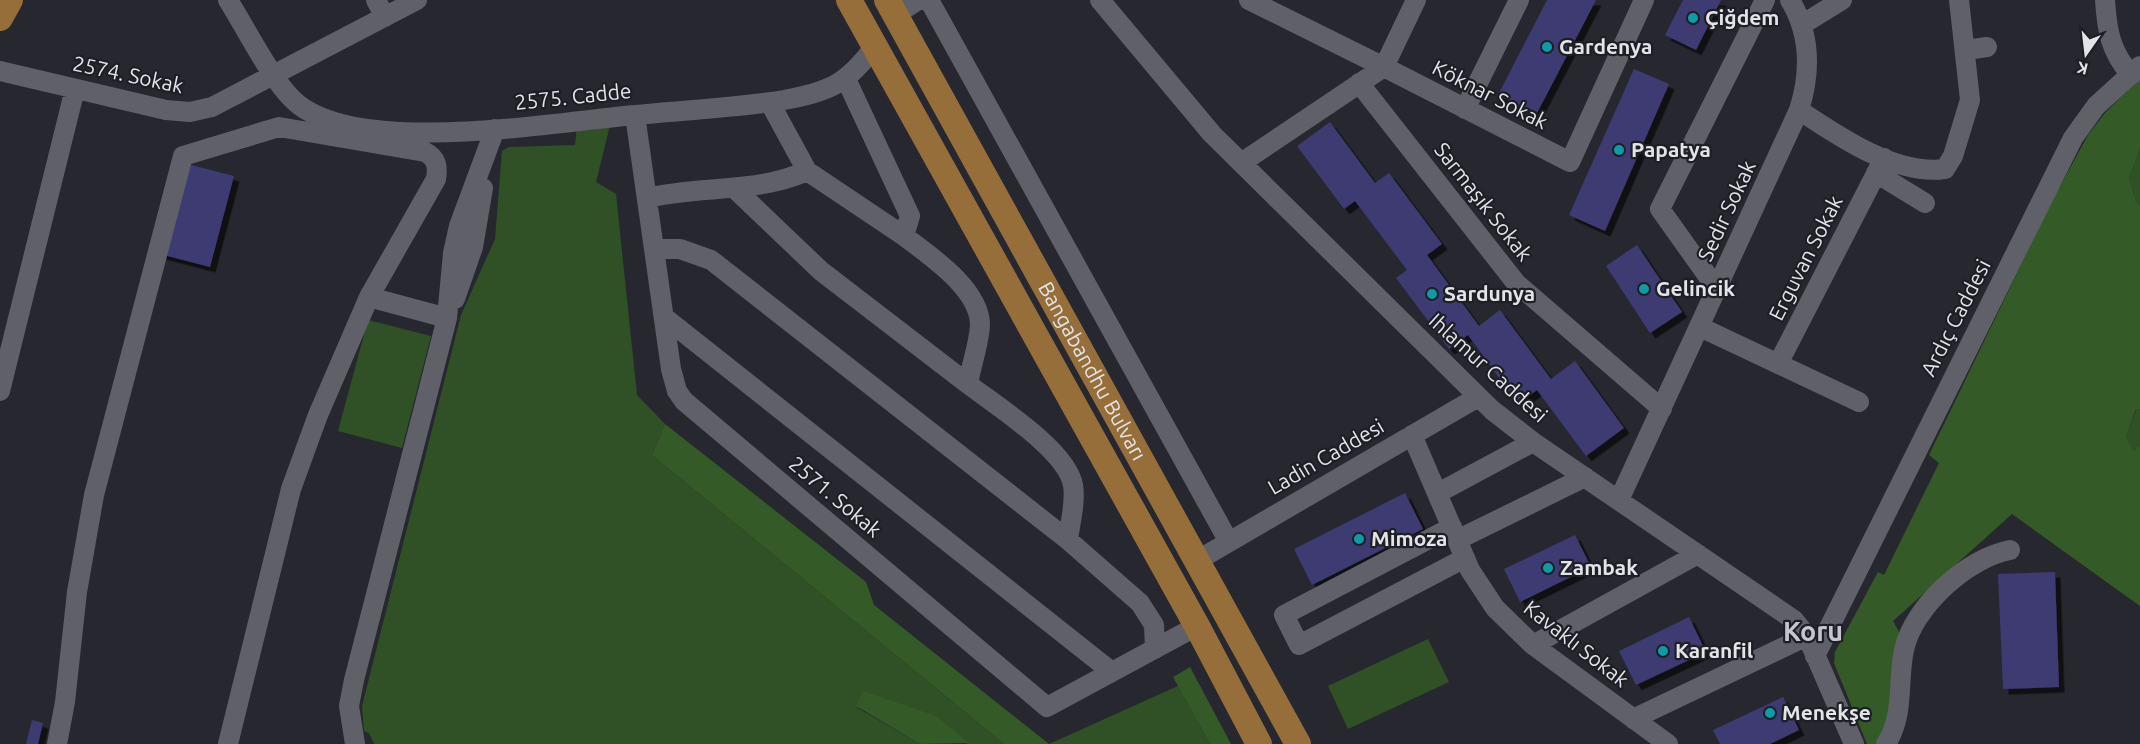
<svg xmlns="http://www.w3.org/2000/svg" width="2140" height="744" font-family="Ubuntu,sans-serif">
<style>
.green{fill:#305126}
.forest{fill:#345b27}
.building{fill:#3d3a71;filter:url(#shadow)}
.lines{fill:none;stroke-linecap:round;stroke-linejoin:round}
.minor{stroke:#5f6068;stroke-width:20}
.major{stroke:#966e39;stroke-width:26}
.culture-dot{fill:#0f9aa8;stroke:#1e1e25;stroke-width:2}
.labels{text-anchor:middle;stroke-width:4.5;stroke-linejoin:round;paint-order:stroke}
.poi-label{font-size:21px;font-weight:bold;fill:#e3e4e8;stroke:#1e1e25;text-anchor:start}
.street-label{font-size:21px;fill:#e3e4e8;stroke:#1e1e25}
.district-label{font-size:27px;font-weight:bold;fill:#c4c5ce;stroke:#1e1e25}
</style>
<defs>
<filter id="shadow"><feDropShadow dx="5.5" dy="5.5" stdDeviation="0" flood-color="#0009"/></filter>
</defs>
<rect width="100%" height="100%" fill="#27282f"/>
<path class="green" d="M610,125l-14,57 20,12 21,201 28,29 -13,31 352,289h-36l-112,-37 64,37h-546l-5,-11 -5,-2 -2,-25 99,-391 34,-76 7,-88 7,-4 66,-2 2,-18z
M2140,148v57l-4,-3 -7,-24z
M368,320l63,16 -29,112 -64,-17z
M2137,408l3,1v36l-6,8 -8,-16z
M1428,639l21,43 -101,47 -20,-43z
M1178,686l32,58h-161z"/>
<path class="forest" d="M2140,78v70l-11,30 7,24 4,3v204h-4l-10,28 8,15 6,-7v161l-128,-92 -119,107 10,18 -13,52v36l-11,17h-12l-33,-81 1,-11 43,-80 6,3 55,-112 -10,-8 123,-254 36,-66 17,-22z
M665,424l201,158 8,23 175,139h-45l-352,-289z
M1190,667l41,77h-21l-37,-67z
M863,691l73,25 33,27 -49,1 -64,-38z"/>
<path class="building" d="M1547,0h49l-60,115 -38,-20z
M1683,0h38l-25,50 -31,-15z
M1634,69l35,15 -64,147 -36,-16z
M1330,122l45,61 14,-10 53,71 -15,11 52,71 21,-16 51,69 24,-18 49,67 -38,28 -49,-66 -19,14 -50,-69 -19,14 -53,-71 11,-8 -52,-69 -11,8 -47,-63z
M184,163l50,13 -24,91 -50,-13z
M1637,245l45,67 -32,21 -44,-67z
M1405,493l18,36 -111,56 -18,-36z
M1575,535l16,32 -71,35 -16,-33z
M2055,572l4,115 -56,2 -5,-115z
M1689,617l17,35 -70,33 -17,-34z
M1783,697l16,33 -29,14h-50l-7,-14z
M32,720l11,3 -5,21h-12z"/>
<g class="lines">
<path class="minor" d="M228,0c18,28 46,86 71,105 67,51 255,17 336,10 50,-5 100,-7 149,-15 47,-9 63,-16 91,-54
M376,0l9,17
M929,0l300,542
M1100,0l112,134 280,276 41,32 261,178 13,16 47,108
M1249,0l135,67 32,-67
M2105,0c2,30 5,51 26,75
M895,15l23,-15
M1803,24l39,-24
M1966,50l21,-3
M0,71l166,39 24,2 22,-5 205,-107
M846,79l64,137 -6,20c25,19 76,53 76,89 -1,19 -9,41 -12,59 28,22 99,66 105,101 3,17 -3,38 -5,55
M1359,83l157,200 146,126
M1465,109l54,-109
M1799,110c39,26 97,66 146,59l8,-13 17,-56 -11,-100
M635,115l36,254 6,22 7,10 363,306 150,-81
M1241,163l143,-96 186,95 74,-162
M807,171l97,65
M1876,173l49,30
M734,188l87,83 147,113
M647,198c53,-13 108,-4 160,-27l-37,-68
M654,249h26l31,11 357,280 72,63 14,22 1,24
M1717,289l-57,-80 105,-209
M455,299l18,-52 10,-59
M664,317l448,355
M447,318l6,-65 6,-27 36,-97
M1700,327l159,75
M1778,364l106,-206
M0,391l75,-302
M1412,435l58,135 25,38 38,37 135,99
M1438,493l95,-51
M1619,500l180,-390c12,-38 12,-75 -9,-110
M1452,527l-168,88 15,30 166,-87
M1457,540l128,-63
M1198,560l280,-163
M1533,645l165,-91
M1815,656l258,-518 23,-32 44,-40
M1633,719l174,-83
M57,744l8,-42 12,-110 17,-97 89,-339 96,-29 146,25c12,6 13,15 11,27l-67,118 78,21 -93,362 -5,26 6,38
M228,744l63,-255 27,-74 51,-118
M1886,744c19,-30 11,-61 18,-94 9,-43 63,-92 106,-100"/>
<g class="major">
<path d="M849,0l348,626 62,118"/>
<path id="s1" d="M887,0l411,744"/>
<path d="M0,18l10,-18"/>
</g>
</g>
<g class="culture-dot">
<circle cx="1693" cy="18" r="6"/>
<circle cx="1547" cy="47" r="6"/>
<circle cx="1619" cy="150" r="6"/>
<circle cx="1644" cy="289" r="6"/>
<circle cx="1432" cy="294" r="6"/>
<circle cx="1359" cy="539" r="6"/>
<circle cx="1548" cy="568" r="6"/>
<circle cx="1663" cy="651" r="6"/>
<circle cx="1770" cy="713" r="6"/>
</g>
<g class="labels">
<g class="poi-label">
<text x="1705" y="25">Çiğdem</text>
<text x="1559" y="54">Gardenya</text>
<text x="1631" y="157">Papatya</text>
<text x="1656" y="296">Gelincik</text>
<text x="1444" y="301">Sardunya</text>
<text x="1371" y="546">Mimoza</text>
<text x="1560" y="575">Zambak</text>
<text x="1675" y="658">Karanfil</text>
<text x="1782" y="720">Menekşe</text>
</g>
<g class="street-label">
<text transform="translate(128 75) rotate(12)" y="7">2574. Sokak</text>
<text transform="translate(1490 95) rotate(27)" y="7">Köknar Sokak</text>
<text transform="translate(573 97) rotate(-6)" y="7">2575. Cadde</text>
<text transform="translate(1483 202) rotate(52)" y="7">Sarmaşık Sokak</text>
<text transform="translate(1727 211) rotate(-65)" y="7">Sedir Sokak</text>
<text transform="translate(1806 258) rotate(-63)" y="7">Erguvan Sokak</text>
<text transform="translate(1956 318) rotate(-63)" y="7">Ardıç Caddesi</text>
<text transform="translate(1488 368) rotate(42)" y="7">Ihlamur Caddesi</text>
<text dy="7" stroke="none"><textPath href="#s1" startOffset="424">Bangabandhu Bulvarı</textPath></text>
<text transform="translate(1326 457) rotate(-30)" y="7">Ladin Caddesi</text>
<text transform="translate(835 497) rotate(40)" y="7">2571. Sokak</text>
<text transform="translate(1576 644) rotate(38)" y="7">Kavaklı Sokak</text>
</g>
<g class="district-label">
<text x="1813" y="641">Koru</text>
</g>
</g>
<g transform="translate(2086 54) rotate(194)" stroke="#1e1e25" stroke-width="4.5" paint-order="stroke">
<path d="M0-4.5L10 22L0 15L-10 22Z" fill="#e3e4e8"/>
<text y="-9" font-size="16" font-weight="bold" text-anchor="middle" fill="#e3e4e8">K</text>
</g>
</svg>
